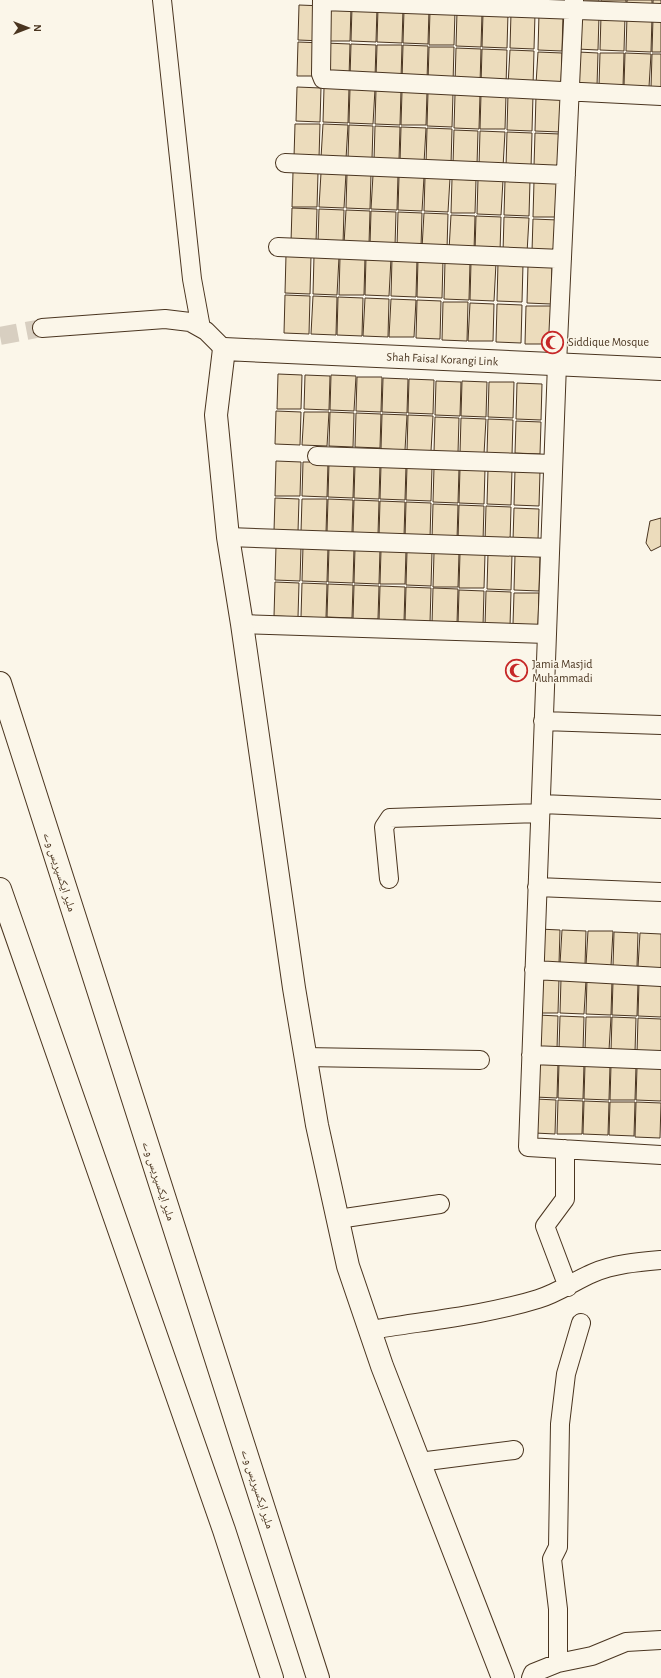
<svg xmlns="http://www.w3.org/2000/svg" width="661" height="1678" font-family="'Alegreya Sans','Noto Naskh Arabic',sans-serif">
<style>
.building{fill:#ecdcbc;stroke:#4a3520}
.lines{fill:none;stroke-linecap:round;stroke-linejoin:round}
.minor-tunnel{stroke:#d8cfc1;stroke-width:18;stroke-dasharray:18 9;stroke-linecap:butt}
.minor-casing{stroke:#4a3520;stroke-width:20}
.tertiary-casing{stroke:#4a3520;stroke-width:24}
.motorway-casing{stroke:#4a3520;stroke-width:24}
.minor{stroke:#fbf6e9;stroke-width:18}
.tertiary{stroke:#fbf6e9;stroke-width:22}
.motorway{stroke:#fbf6e9;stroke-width:22}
.labels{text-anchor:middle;stroke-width:3;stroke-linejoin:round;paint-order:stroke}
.poi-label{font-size:12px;fill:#4a3520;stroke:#fbf6e9;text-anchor:start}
.street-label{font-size:12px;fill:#4a3520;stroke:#fbf6e9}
</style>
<rect width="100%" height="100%" fill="#fbf6e9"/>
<path class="building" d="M579,0h20v3l-20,-1z
M601,0h25v3l-25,-1z
M627,0h25v4l-25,-1z
M653,0h8v5l-8,-1z
M299,5l25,1 -1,35 -25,-1z
M327,6l24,1 -1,34h-25z
M352,7l25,1 -1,34 -25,-1z
M378,8l25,1 -1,34 -25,-1z
M404,10h25l-1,34 -25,-1z
M430,11h25l-1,34h-25z
M457,12l25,1 -1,34 -25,-1z
M483,13h25l-1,35 -25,-1z
M511,13l24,1 -1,35 -24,-1z
M539,14l24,1 -1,36 -24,-1z
M578,15l21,1 -1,34 -21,-1z
M601,16h24l-1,35 -24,-1z
M627,16l25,1 -1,35 -25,-1z
M653,18h8v34h-9z
M298,42l25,1 -2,33h-24z
M325,43l25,1 -1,33 -25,-1z
M351,44l25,1 -1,33 -25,-1z
M377,45h25l-1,34 -25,-1z
M403,45l25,1 -1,35 -25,-1z
M429,47h25l-1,36 -25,-1z
M456,48l25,1 -1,35 -25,-1z
M482,49l25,1 -1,35h-25z
M510,50l24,1 -1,35 -25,-1z
M538,52l24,1 -1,32 -25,-1z
M578,52l20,1 -1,33 -20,-1z
M600,53h24l-1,34 -24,-1z
M625,53l26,1 -2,33 -25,-1z
M652,54h9v34h-10z
M297,87l24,1 -1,34 -24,-1z
M324,88h25l-1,35 -25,-1z
M350,88l25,1 -2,35 -24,-1z
M376,89l25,1 -1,35 -25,-1z
M402,91l25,1 -1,33h-25z
M428,92l25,1 -1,34 -25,-1z
M455,94h25l-1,35 -25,-1z
M481,94l25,1 -1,34h-25z
M508,94l25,1 -1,36 -25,-1z
M536,96l25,1 -1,35 -25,-1z
M295,124h25l-1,34 -25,-1z
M323,124l25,1 -2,34 -25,-1z
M349,125l24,1 -1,33 -24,-1z
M375,126l25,1 -1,33h-25z
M401,127l25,1 -2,35 -24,-1z
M427,128l25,1 -1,35h-25z
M454,130l24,1 -1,34 -24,-1z
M480,131l25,1 -2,35 -24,-1z
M507,132l25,1 -1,35 -25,-1z
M535,133l25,1 -1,32h-25z
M293,172l25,1 -1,34h-25z
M321,173h25l-2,35 -25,-1z
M347,173l24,1 -1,35 -24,-1z
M373,175h25l-1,35 -26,-1z
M399,176l25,1 -2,34 -24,-1z
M425,177l25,1 -2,34 -24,-1z
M452,179l24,1 -1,33h-24z
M478,179l25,1 -2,35 -24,-1z
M505,180h25l-1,36 -25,-1z
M534,181l25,1 -1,35h-25z
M292,208l25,1 -1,34 -25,-1z
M319,209l25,1 -1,34 -25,-1z
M346,210l24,1 -1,33h-25z
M371,211l25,1 -1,34 -25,-1z
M398,212l24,1 -1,35 -24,-1z
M424,213l24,1 -1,35 -25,-1z
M451,215l24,1 -1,35 -25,-1z
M476,216l25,1 -1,35 -25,-1z
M504,217l25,1 -2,35 -24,-1z
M533,219l25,1 -1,32 -25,-1z
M286,255l25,1 -1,38 -25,-1z
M314,256l25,1 -2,38 -24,-1z
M340,257h25l-1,38h-25z
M366,257l25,1 -2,38 -24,-1z
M392,258l25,1 -1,38 -25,-1z
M418,259l25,1 -1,38 -25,-1z
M445,261l25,1 -1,38 -25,-1z
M471,262l25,1 -2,38 -24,-1z
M498,263l25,1 -1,38 -25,-1z
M528,265l24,1 -1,38 -24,-1z
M285,295l25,1 -1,38 -25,-1z
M313,296l24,1 -1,38 -25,-1z
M338,297l25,1 -1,38 -25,-1z
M365,298l24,1 -1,38 -25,-1z
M391,299l25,1 -2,37h-25z
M417,300l24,1 -1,38 -24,-1z
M443,302h25l-1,39 -25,-1z
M470,303l24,1 -1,37h-25z
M497,304l25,1 -1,38 -25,-1z
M526,306h25l-1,38h-25z
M278,374l24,1 -1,34h-24z
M305,375l25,1 -1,34 -25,-1z
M331,375l25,1 -2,35 -24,-1z
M357,377h25l-1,35 -25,-1z
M383,378l25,1 -1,34 -25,-1z
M409,379l25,1 -1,34 -25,-1z
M436,381l25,1 -1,34 -25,-1z
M462,381l25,1 -1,35 -25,-1z
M489,382h25l-1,36 -25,-1z
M517,383l25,1 -1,36 -25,-1z
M276,411l25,1 -1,33 -25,-1z
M304,412h25l-2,34 -25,-1z
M330,412l24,1 -1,34 -24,-1z
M356,413l25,1 -1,34 -25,-1z
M382,414l25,1 -2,35 -24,-1z
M408,415l25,1 -2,35h-24z
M435,417l24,1 -1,35 -24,-1z
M461,418l25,1 -2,35 -24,-1z
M488,419l25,1 -1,35 -25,-1z
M516,421l25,1 -1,32 -25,-1z
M276,461l25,1 -1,34h-25z
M303,462h25l-1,35 -25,-1z
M329,462l25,1 -1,35 -25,-1z
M355,464l25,1 -1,34 -25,-1z
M381,465l25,1 -1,34 -25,-1z
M407,466l25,1 -1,34 -25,-1z
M434,468l25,1 -1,34 -25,-1z
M460,468l25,1 -1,35 -25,-1z
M488,469h24l-1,36 -24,-1z
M515,470l25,1 -1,35 -25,-1z
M275,498l24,1 -1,33 -24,-1z
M302,499h25l-1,34 -25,-1z
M328,499l25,1 -1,33 -25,-1z
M354,500l25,1 -1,34 -25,-1z
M380,501l25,1 -1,35 -25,-1z
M406,502l25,1 -1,35h-25z
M433,504l25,1 -1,35 -25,-1z
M459,505l25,1 -1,35 -25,-1z
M486,506l25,1 -1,35 -25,-1z
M514,508l25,1 -1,31h-25z
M661,518v28l-10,5 -5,-8 4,-22z
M276,546l25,1 -1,34 -25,-1z
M303,546l25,1 -1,35 -25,-1z
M329,547l25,1 -1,35 -25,-1z
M355,548l25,1 -1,35 -25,-1z
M381,550l25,1 -1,33h-25z
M407,551l25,1 -1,34 -25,-1z
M434,553h25l-1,34h-25z
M460,553l25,1 -1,34h-25z
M488,553l24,1 -1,36 -24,-1z
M515,555l25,1 -1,35 -25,-1z
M275,582l24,1 -1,34 -24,-1z
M302,583l25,1 -1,34 -25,-1z
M328,584l25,1 -1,33 -25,-1z
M354,585l25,1 -1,33h-25z
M380,586l25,1 -1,35 -25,-1z
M406,587l25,1 -1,35 -25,-1z
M433,588l25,1 -1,35h-25z
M459,590l25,1 -1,35 -25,-1z
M486,591l25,1 -1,34h-25z
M514,593h25l-1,32 -25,-1z
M539,929l21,1 -1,34h-21z
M562,930l24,1 -1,34 -25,-1z
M588,931h25l-2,35 -25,-1z
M614,932l24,1 -1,34 -24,-1z
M640,933l21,1v34l-23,-1z
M539,978l20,1 -1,34h-21z
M561,979l25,1 -2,34 -24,-1z
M587,979l25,1 -1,35 -25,-1z
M613,981l25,1 -1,34 -25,-1z
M639,982l22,1v34l-23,-1z
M538,1015l20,1 -1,33 -20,-1z
M560,1016l24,1 -1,33 -24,-1z
M586,1017h25l-2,33h-24z
M612,1017l24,1 -1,34 -24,-1z
M638,1018l23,1v35l-24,-1z
M537,1063h21l-1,35 -22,-1z
M559,1063l25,1 -1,35 -25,-1z
M585,1064l25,1 -1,35 -25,-1z
M611,1065l25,1 -1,34h-25z
M637,1067l24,1v33l-25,-1z
M536,1099l20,1 -1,34 -20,-1z
M558,1100l25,1 -1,33h-25z
M584,1101l25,1 -1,33 -25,-1z
M610,1102h25l-1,34 -25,-1z
M636,1102l25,1 -1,35 -25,-1z"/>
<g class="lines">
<path class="minor-tunnel" d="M0,336l42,-8"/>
<defs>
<path id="minor" d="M162,0l30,279 9,49
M322,0l-1,74 2,5 338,17
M574,0l-17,364 -29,783 133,8
M322,1l339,12
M285,163l281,12
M278,247l284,12
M42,328l123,-9 25,3 16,9 18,18
M317,456l236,8
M228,537l322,11
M242,624l305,10
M543,721l118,4
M541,804l120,5
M389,879l-5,-52 6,-9 150,-5
M537,887l124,5
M534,970l127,7
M531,1055l130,5
M305,1057l175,3
M565,1149v50l-20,27 23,61
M338,1219l102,-15
M371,1330c53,-9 116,-15 167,-31 20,-6 36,-18 55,-26 21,-9 45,-11 68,-13
M419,1462l95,-12
M558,1663v-54l-6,-50 6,-12 2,-123 6,-50 15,-51
M531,1678l2,-5 25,-10 34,-7 34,-14 35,-2"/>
<g id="tertiary">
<path id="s1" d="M503,1678l-121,-312 -34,-100 -31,-141 -23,-137 -52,-364 -14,-87 -12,-122 8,-66 437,20"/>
</g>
<path id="motorway" d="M0,683l318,995
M0,889l224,641 48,148"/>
</defs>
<use href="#minor" class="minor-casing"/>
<use href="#tertiary" class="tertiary-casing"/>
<use href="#motorway" class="motorway-casing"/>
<use href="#minor" class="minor"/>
<use href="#tertiary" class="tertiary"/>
<use href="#motorway" class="motorway"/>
</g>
<defs>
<symbol id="mosque-ring" viewBox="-11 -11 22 22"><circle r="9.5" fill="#fbf6e9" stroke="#c62828" stroke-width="1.5"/><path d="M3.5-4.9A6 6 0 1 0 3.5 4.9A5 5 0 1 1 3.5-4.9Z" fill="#c62828"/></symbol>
</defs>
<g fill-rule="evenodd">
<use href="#mosque-ring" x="540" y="330" width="25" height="25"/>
<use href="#mosque-ring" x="504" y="658" width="25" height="25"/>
</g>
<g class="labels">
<g class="poi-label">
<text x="568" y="346">Siddique Mosque</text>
<text x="532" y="668">Jamia Masjid<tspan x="532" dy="14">Muhammadi</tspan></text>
</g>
<g class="street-label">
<text dy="4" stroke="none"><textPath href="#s1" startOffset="1587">Shah Faisal Korangi Link</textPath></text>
<text transform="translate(60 872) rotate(72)" y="4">ملیر ایکسپریس وے</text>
<text transform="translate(159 1181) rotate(72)" y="4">ملیر ایکسپریس وے</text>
<text transform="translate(258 1489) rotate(72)" y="4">ملیر ایکسپریس وے</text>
</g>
</g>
<g transform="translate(28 28) rotate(90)" stroke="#fbf6e9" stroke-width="3" paint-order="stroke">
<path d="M0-3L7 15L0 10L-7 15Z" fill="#4a3520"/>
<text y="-6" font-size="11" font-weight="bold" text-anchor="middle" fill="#4a3520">N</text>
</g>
</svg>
